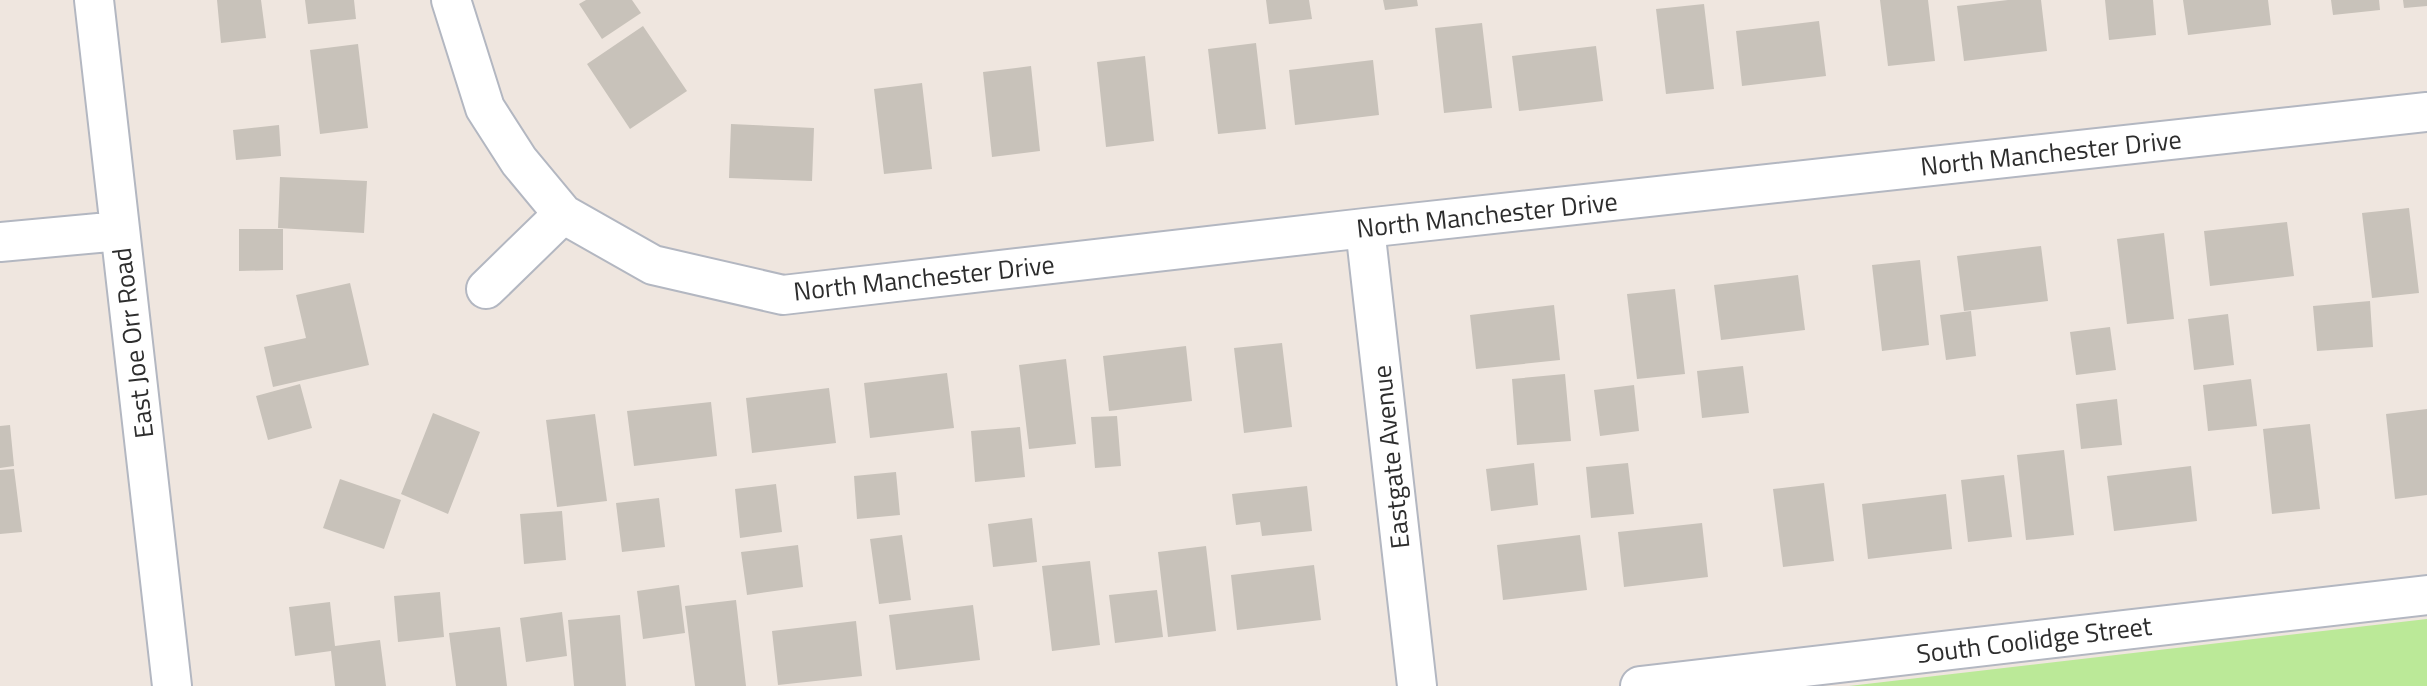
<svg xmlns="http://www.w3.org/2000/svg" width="2427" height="686" font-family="'Titillium Web',sans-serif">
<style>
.green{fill:#bbe998}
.building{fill:#c8c2ba}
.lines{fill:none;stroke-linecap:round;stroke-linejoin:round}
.minor-casing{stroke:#b3b7c1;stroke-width:42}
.minor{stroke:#fff;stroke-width:38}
.labels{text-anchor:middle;stroke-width:5;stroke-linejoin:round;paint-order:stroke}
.street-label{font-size:26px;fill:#2d2d2d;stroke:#fff}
</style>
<rect width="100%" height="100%" fill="#efe6df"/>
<path class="green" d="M2427,619v67h-578z"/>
<path class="building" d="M217,0h44l5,38 -45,5z
M305,0h49l2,19 -48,5z
M586,0h46l9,13 -39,26 -23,-35z
M1266,0h43l3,19 -43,5z
M1383,0h34l1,6 -33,4z
M1880,0h48l7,61 -47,5z
M2008,0h33l6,51 -83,10 -7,-55z
M2105,0h48l3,35 -47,5z
M2183,0h85l3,25 -83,10z
M2331,0h48l1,10 -47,5z
M2403,0h24v6l-23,2z
M1704,4l10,85 -48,5 -10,-85z
M1819,21l7,55 -84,10 -6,-55z
M1482,23l10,85 -48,5 -9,-85z
M643,26l44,65 -57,38 -43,-65z
M1256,43l10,86 -48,5 -10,-85z
M358,44l10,84 -48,6 -10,-84z
M1596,46l7,55 -84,10 -7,-55z
M1145,56l9,85 -48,6 -9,-85z
M1373,60l6,55 -84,10 -6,-55z
M1031,66l9,85 -48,6 -9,-85z
M922,83l10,86 -48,5 -10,-85z
M731,124l83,4 -2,53 -83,-3z
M279,125l2,31 -45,4 -3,-30z
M280,177l87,4 -3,52 -86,-5z
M2409,208l10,85 -47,5 -10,-85z
M2287,222l7,54 -84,10 -6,-55z
M239,229h44v41l-44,1z
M2164,233l10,86 -47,5 -10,-85z
M2041,246l7,55 -84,10 -7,-55z
M1920,260l9,85 -47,6 -10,-86z
M1798,275l7,55 -84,10 -7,-55z
M350,283l19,82 -96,22 -9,-40 42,-9 -10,-43z
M1675,289l10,85 -48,5 -10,-85z
M2370,301l3,46 -56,4 -4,-45z
M1554,305l6,55 -84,9 -6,-54z
M1971,311l5,45 -30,4 -6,-45z
M2228,314l6,51 -40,5 -6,-51z
M2110,327l6,43 -40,5 -6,-43z
M1282,343l10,84 -48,6 -10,-85z
M1186,346l6,55 -83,10 -6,-55z
M1066,359l10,85 -47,5 -10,-84z
M1743,366l6,47 -47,5 -5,-47z
M947,373l7,55 -84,10 -6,-55z
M1565,374l6,67 -54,4 -5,-66z
M2251,379l6,47 -49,5 -5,-46z
M300,384l12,44 -44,12 -12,-44z
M1634,385l5,46 -39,5 -6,-46z
M829,388l7,55 -84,10 -6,-55z
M2117,399l5,46 -41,4 -5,-45z
M711,402l6,54 -83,10 -7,-55z
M2427,409v86l-32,4 -9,-85z
M433,413l47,19 -32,82 -47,-20z
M595,414l12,87 -50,6 -11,-87z
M1117,416l4,50 -26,2 -4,-51z
M2310,424l10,85 -48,5 -9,-85z
M10,425l4,41 -14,2v-42z
M1020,427l5,50 -50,5 -4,-51z
M2064,450l10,85 -48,5 -9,-85z
M1534,463l4,42 -47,6 -5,-42z
M1628,463l6,51 -43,4 -5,-51z
M2191,466l6,55 -83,10 -7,-55z
M14,469l8,63 -22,2v-64z
M896,472l4,43 -43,4 -3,-43z
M2004,475l8,62 -44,5 -7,-62z
M340,479l61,21 -17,49 -61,-21z
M1824,483l10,78 -51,6 -10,-78z
M776,484l6,48 -42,6 -5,-49z
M1307,486l5,45 -50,5 -2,-14 -24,3 -4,-31z
M1946,494l6,55 -84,10 -6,-55z
M659,498l6,49 -43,5 -6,-49z
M562,511l4,49 -42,4 -4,-50z
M1032,518l5,44 -44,5 -5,-43z
M1702,523l6,54 -84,10 -6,-55z
M902,535l9,65 -32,4 -9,-65z
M1580,535l7,55 -84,10 -6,-55z
M798,545l5,42 -56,8 -6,-43z
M1206,546l10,85 -48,6 -10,-85z
M1090,561l10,84 -48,6 -10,-85z
M1314,565l7,55 -84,10 -6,-55z
M679,585l6,48 -42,6 -6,-48z
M1157,590l6,47 -48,6 -6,-48z
M440,592l4,45 -46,5 -4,-46z
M736,600l10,86h-51l-10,-80z
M330,602l5,44 45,-6 6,46h-51l-4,-35 -36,5 -6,-49z
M973,605l7,55 -84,10 -7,-55z
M562,612l5,44 -41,6 -6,-44z
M620,615l6,71h-52l-6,-66z
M856,621l6,55 -84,9 -6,-54z
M500,627l7,59h-51l-7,-53z"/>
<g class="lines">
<defs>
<path id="minor" d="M94,0l78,686
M451,0l34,108 34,53 44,53 90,51 130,30 582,-67 1062,-116
M1365,228l52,458
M0,242l120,-11
M486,289l77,-75
M1640,686l787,-91"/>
</defs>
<use href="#minor" class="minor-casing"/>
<use href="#minor" class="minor"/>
</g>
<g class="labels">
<g class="street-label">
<text transform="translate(2051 153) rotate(-6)" y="9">North Manchester Drive</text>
<text transform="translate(1487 215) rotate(-6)" y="9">North Manchester Drive</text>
<text transform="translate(924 278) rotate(-6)" y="9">North Manchester Drive</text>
<text transform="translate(133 343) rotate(-97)" y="9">East Joe Orr Road</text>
<text transform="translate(1391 457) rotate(-96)" y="9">Eastgate Avenue</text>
<text transform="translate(2034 640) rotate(-7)" y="9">South Coolidge Street</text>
</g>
</g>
</svg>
